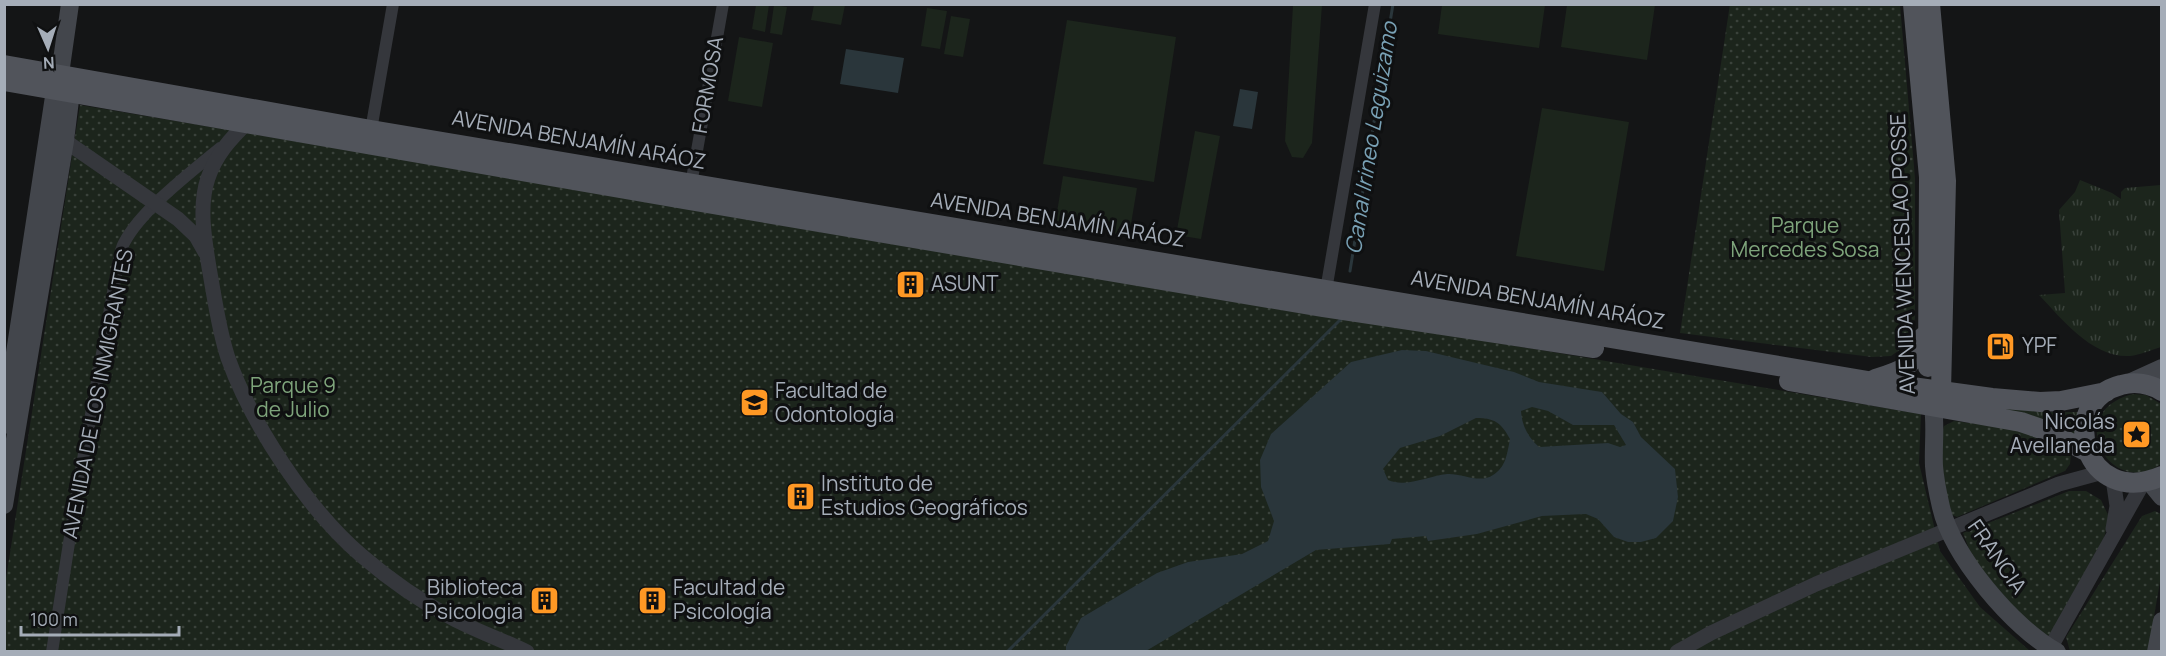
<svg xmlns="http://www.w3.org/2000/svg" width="2166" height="656" font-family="Manrope,sans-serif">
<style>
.grass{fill:url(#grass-tufts)}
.park{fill:url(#park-dots)}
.garden{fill:#1c251c}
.water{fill:#2a363b;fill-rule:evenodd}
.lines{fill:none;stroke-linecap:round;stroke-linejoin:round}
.stream{stroke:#2a363b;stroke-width:3}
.minor{stroke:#35373c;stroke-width:12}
.tertiary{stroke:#35373c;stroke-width:15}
.secondary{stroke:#43464c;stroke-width:18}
.primary{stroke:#51545b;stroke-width:20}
.labels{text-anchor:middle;stroke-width:6;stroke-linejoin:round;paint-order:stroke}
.street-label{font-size:21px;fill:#a5adb8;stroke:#0f1011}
.park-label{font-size:21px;fill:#7ea47b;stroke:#0f1011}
.poi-label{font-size:21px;fill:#a5adb8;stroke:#0f1011;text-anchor:start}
.water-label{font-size:22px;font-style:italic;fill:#79a1b5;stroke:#0f1011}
</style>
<defs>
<pattern id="grass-tufts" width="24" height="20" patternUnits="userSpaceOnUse" patternTransform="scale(1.5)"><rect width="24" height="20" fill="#1c251c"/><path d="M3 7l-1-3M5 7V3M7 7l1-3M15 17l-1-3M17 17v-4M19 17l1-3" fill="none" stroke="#3a423b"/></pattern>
<pattern id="park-dots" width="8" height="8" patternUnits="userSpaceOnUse" patternTransform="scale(1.5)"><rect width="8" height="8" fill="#1c251c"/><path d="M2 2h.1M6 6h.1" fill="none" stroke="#3a423b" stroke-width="1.8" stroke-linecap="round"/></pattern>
</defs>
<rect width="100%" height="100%" fill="#141516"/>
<path class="grass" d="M2080,180l32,13 9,6v-7l4,-4 36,-3v162c-10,3 -21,8 -31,9 -38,2 -68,-37 -91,-61l26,-2 -6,-83 16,-18z
M1956,403l86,9h36v24z"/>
<path class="park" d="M1730,4l170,1 15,173v140l-7,26 -17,12 -19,1 -192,-24z
M80,105l1841,309 -2,49 21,88 40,56 50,44 -2025,1v-67z
M2133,394l13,1 15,9 1,59c-50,39 -102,-51 -29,-69z
M1954,421l70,9 47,23 -1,11 -5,7 -108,46 -7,-3c-6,-27 -15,-61 -6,-88z
M2069,491h17l15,9 8,17 -5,21 -56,101 -27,-24 -47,-53 -11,-29z
M2155,511l6,3v62l-13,75h-78l-4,-14 76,-121z"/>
<path class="garden" d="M756,5h13l-4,27 -13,-3z
M774,5l13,2 -5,28 -12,-2z
M814,5h31l-4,20 -30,-5z
M1293,5h29l-10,138 -9,15 -11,-1 -7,-16z
M1442,5h103l-6,43 -101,-14z
M1567,5h88l-8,55 -86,-13z
M927,8l20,3 -7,38 -19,-3z
M951,16l19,3 -7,38 -19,-3z
M1067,20l109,17 -22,145 -111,-18z
M739,37l34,6 -11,64 -34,-6z
M1542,108l87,14 -25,149 -88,-15z
M1195,131l25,5 -19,103 -25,-4z
M1063,176l74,12 -8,48 -74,-12z"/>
<path class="water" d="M846,49l58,9 -6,35 -58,-9z
M1240,89l18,3 -6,37 -19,-3z
M1402,350l24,1 88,21 25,10 63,10 19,22 12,8 8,15 34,32 3,28 -5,24 -17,17 -15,4h-13l-14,-5 -16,-18 -12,-5 -44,2 -65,18 -49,7 -2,-5 -34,3 -2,5 -74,6 -170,101h-80v-5l15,-28 76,-45 31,-11 54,-8 26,-13 6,-20 -13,-34 -1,-27 11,-26 80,-72zM1532,407l16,4 25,14h41l12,20 -6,2 -12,-4 -69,4c-11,-10 -17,-21 -18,-36zM1476,418c19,0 25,5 34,21 -3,15 -4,28 -17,36 -13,9 -31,-2 -46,-1 -19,2 -41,14 -59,6l-5,-11 17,-21 40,-12z"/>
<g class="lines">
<path class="stream" d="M1350,271l43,-267
M1007,652l335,-334"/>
<path class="minor" d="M371,130l22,-126
M690,190l33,-186
M1325,296l50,-292
M52,652l24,-154 41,-228c2,-9 3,-20 7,-27 17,-33 67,-71 96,-95"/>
<path class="tertiary" d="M247,123c-17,16 -31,32 -39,55 -10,29 -3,65 2,95 5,28 9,58 18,85 24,67 80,152 134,198 28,24 58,45 90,62 24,13 51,22 75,34
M65,141l113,78 18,17 9,16
M2113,479l4,27 -4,23
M1677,652l34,-19 105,-49 243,-100 44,-12
M2048,652l95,-169"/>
<path class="secondary" d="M2129,383l33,-15
M1933,407c3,20 0,39 1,59 1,14 4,28 7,41 11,49 73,122 116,145
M4,425l51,-335 5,-16 10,-70
M2149,481l13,16
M4,505l61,-364 6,-49 -7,-11
M2156,652l6,-31"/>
<path class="primary" d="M1913,4l16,173 -1,190
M1930,4l16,177 -5,210 -4,12
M4,65l367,65 1497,251 124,17 48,4 21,-1 45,-9
M4,81l685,119 633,107 272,41
M1875,379c28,-8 40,-13 48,-42
M1789,381l232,41 26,9 41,21
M2162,391c-12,-7 -27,-10 -41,-6 -66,17 -37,125 41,91"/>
</g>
<defs>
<symbol id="building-square" viewBox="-11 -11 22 22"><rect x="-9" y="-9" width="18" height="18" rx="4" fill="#ff9824" stroke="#0f1011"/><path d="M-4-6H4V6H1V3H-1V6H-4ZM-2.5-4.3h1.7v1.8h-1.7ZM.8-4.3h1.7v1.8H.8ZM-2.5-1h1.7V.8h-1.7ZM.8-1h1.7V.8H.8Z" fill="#111"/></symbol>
<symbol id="fuel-square" viewBox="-11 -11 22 22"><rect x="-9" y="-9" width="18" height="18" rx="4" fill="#ff9824" stroke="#0f1011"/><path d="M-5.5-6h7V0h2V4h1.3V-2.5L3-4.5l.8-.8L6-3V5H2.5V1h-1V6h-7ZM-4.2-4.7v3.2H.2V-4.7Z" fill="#111"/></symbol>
<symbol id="university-square" viewBox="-11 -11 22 22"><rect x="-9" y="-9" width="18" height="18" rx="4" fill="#ff9824" stroke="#0f1011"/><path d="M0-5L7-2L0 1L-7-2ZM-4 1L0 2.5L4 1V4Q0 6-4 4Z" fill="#111"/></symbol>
<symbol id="sight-square" viewBox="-11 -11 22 22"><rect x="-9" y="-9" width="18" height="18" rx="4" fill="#ff9824" stroke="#0f1011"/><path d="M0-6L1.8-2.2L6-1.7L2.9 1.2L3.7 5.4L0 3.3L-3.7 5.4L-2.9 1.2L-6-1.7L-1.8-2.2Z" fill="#111"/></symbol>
</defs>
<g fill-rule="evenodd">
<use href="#building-square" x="894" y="268" width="33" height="33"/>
<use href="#fuel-square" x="1984" y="330" width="33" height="33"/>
<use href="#university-square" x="738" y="386" width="33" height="33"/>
<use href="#sight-square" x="2120" y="418" width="33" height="33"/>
<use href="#building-square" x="784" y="480" width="33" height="33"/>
<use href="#building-square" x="528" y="584" width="33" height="33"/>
<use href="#building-square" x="636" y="584" width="33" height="33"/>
</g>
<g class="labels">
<g class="street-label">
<text transform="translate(708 85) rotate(-80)" y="7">FORMOSA</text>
<text transform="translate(579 140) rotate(10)" y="7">AVENIDA BENJAMÍN ARÁOZ</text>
<text transform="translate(1058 220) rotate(9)" y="7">AVENIDA BENJAMÍN ARÁOZ</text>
<text transform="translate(1903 254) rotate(-92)" y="7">AVENIDA WENCESLAO POSSE</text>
<text transform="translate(1538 300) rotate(10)" y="7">AVENIDA BENJAMÍN ARÁOZ</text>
<text transform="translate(98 394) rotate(-79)" y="7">AVENIDA DE LOS INMIGRANTES</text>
<text transform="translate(1997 557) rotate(55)" y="7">FRANCIA</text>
</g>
<g class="park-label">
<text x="1805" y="233">Parque<tspan x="1805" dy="24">Mercedes Sosa</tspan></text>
<text x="293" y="393">Parque 9<tspan x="293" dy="24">de Julio</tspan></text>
</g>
<g class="poi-label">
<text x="931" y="291">ASUNT</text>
<text x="2022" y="353">YPF</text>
<text x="775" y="398">Facultad de<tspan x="775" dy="24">Odontología</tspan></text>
<text x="2115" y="429" text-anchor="end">Nicolás<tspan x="2115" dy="24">Avellaneda</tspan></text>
<text x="821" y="491">Instituto de<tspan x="821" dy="24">Estudios Geográficos</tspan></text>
<text x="523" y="595" text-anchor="end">Biblioteca<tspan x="523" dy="24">Psicologia</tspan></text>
<text x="673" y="595">Facultad de<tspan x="673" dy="24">Psicología</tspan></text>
</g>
<g class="water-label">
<text transform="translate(1371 138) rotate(-81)" y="8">Canal Irineo Leguizamo</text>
</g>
</g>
<rect width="2166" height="656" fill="none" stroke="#a5adb8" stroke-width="12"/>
<g transform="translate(48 48) rotate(177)" stroke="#0f1011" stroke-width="4.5" paint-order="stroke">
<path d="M0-4.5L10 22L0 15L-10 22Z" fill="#a5adb8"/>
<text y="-9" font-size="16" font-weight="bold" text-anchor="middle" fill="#a5adb8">N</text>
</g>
<path d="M21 626v9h158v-9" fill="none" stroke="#a5adb8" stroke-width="3"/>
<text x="30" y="626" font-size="18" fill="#a5adb8" stroke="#0f1011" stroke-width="4.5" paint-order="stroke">100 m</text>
</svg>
